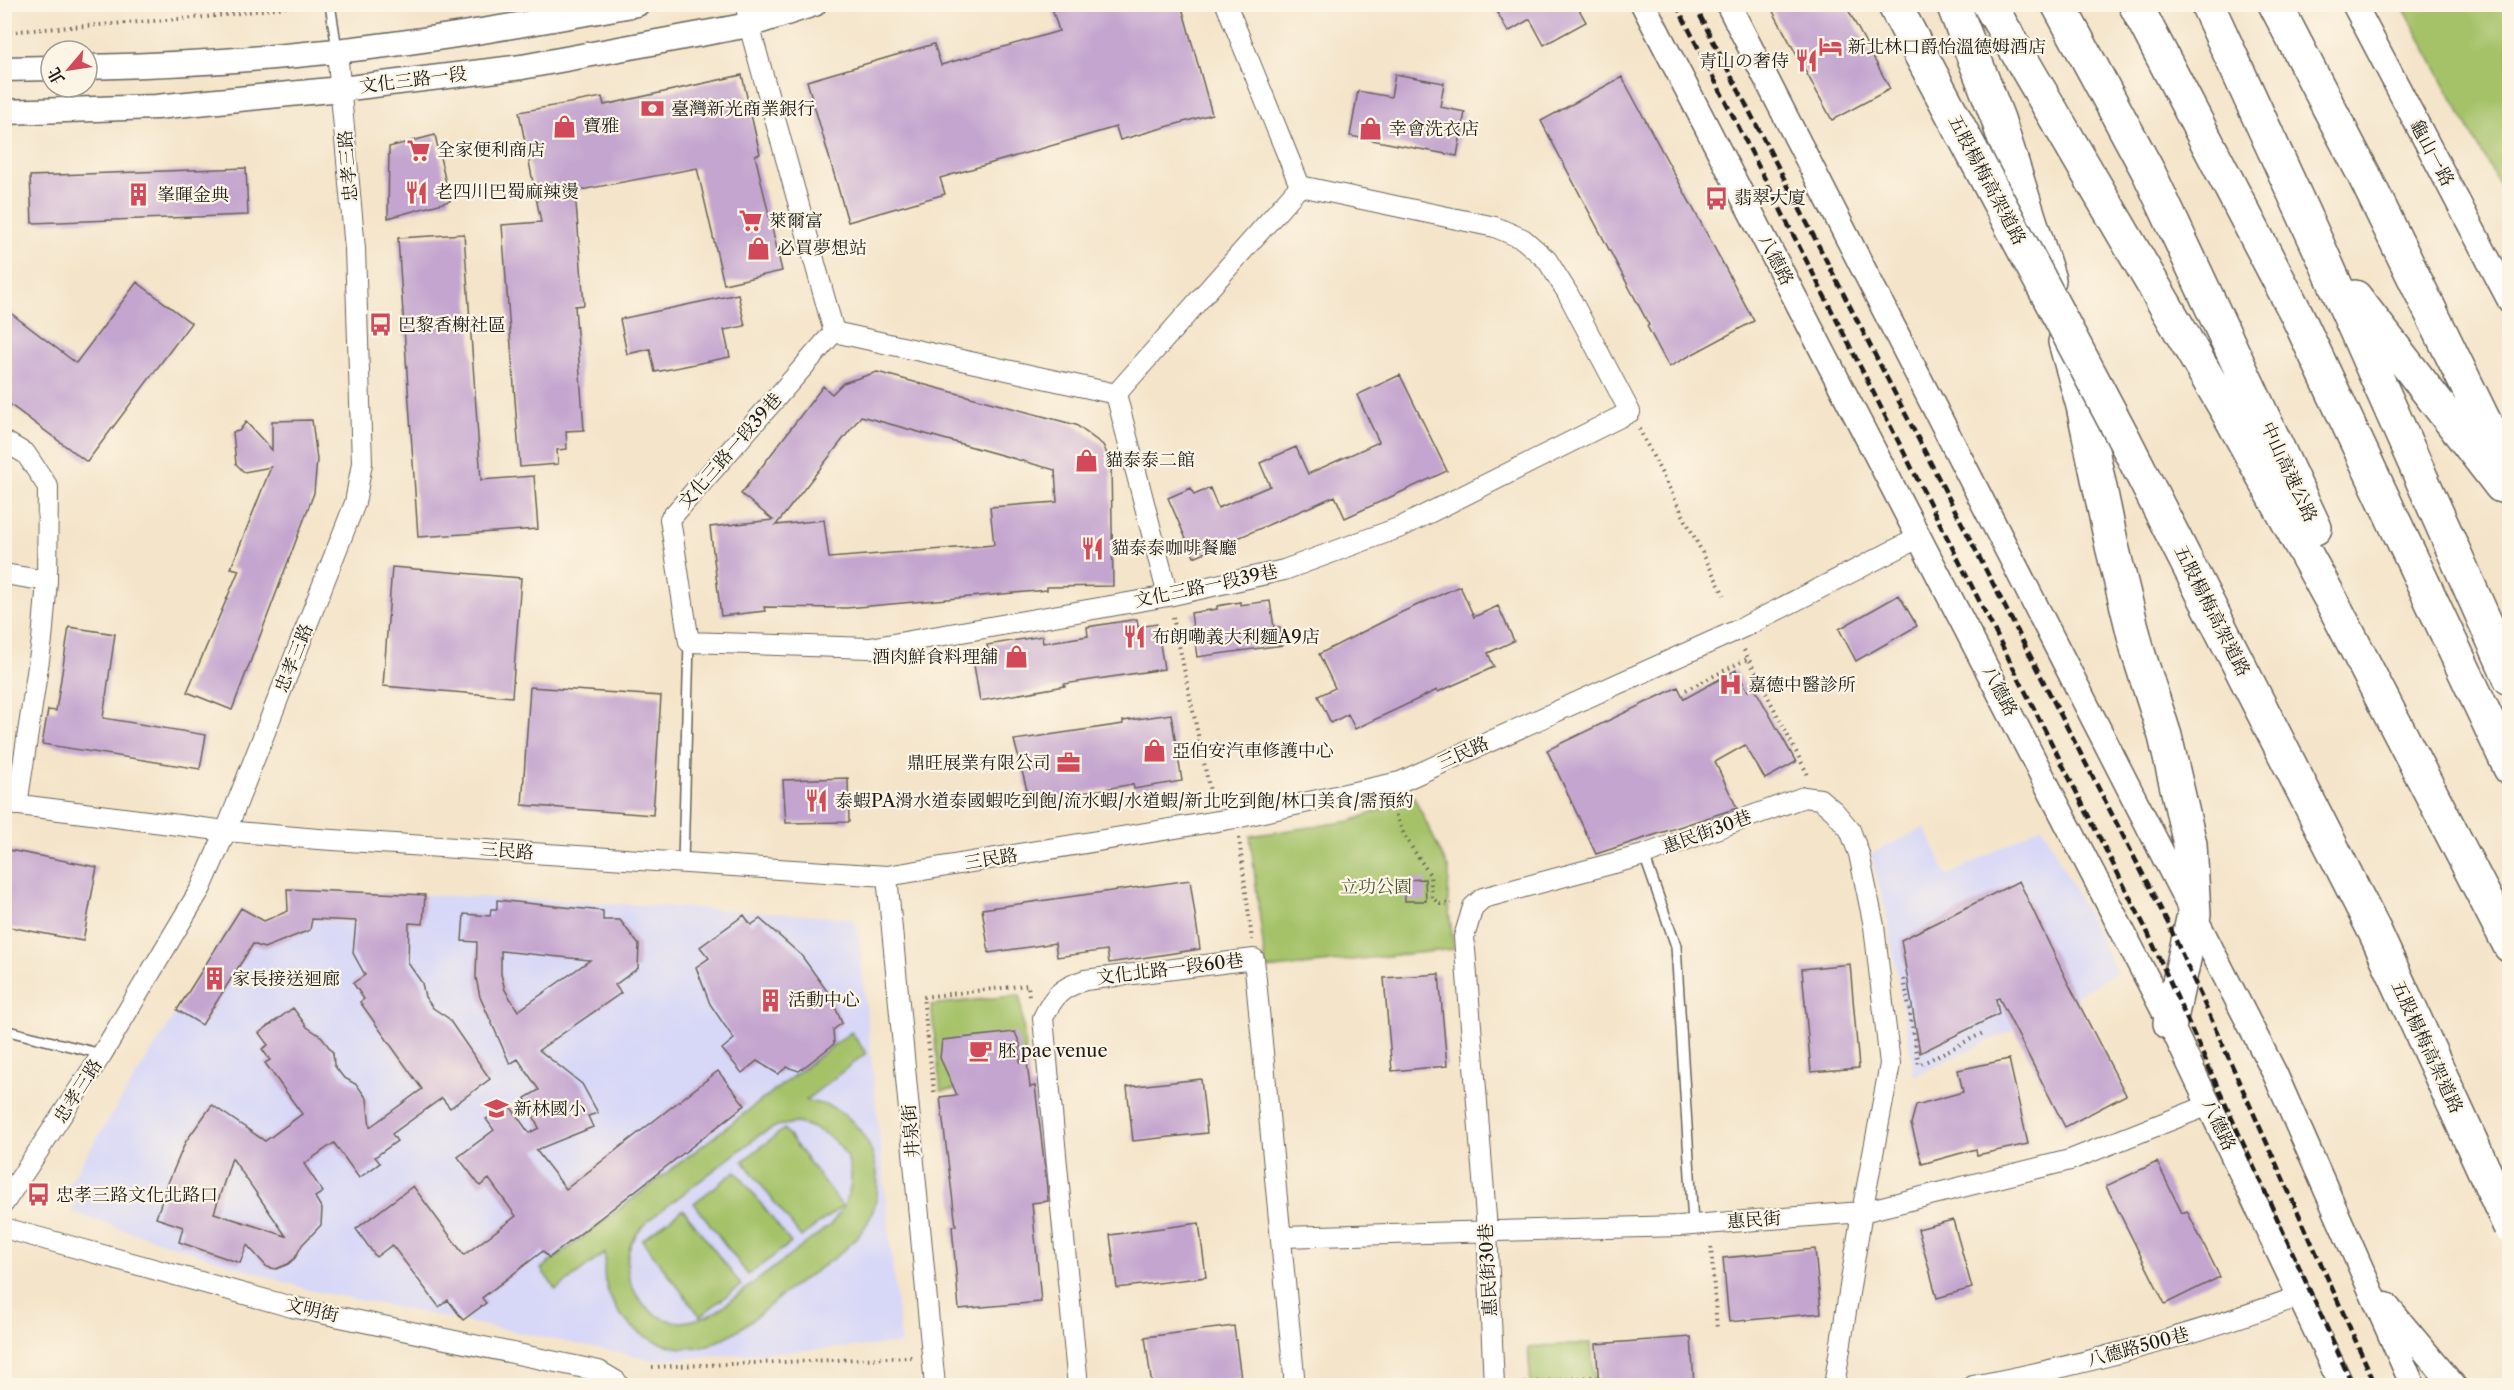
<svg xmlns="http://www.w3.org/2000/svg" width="2514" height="1390" font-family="'Libre Caslon Text','Noto Serif TC','Noto Serif JP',serif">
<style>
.built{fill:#d7d7f8}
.green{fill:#a5c269;stroke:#606f42;stroke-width:1.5;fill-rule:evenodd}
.building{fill:#c4a5cf;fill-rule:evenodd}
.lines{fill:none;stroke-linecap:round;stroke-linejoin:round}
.service-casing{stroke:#686259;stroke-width:12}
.minor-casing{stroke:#686259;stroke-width:22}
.tertiary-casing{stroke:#686259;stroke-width:27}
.motorway-casing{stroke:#686259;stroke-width:36}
.path{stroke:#686259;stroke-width:4;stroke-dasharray:1.5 4.5;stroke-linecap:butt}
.service{stroke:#fff;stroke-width:9}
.minor{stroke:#fff;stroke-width:20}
.tertiary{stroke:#fff;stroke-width:24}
.motorway{stroke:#fff;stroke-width:33}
.rail{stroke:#1c1c1c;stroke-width:4.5;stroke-dasharray:9 4.5;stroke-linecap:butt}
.motorway-bridge-casing{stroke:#686259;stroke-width:36;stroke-linecap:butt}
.motorway-bridge{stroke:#fff;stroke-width:33}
.labels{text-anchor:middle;stroke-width:4.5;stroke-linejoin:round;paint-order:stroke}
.poi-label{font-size:18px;fill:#1c1c1c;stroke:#fcf5e5;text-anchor:start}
.street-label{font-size:18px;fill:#1c1c1c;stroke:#fcf5e5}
.park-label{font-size:18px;fill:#4c5637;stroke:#fcf5e5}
</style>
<rect width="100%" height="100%" fill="#fcf5e5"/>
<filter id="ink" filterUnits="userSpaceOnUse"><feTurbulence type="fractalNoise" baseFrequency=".0167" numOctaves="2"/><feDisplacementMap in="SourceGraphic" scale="12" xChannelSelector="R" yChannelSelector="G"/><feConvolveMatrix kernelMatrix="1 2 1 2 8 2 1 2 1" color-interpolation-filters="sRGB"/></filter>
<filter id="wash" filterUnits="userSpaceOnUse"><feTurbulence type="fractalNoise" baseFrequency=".008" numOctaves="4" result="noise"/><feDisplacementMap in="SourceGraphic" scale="24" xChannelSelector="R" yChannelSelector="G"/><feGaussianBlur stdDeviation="1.35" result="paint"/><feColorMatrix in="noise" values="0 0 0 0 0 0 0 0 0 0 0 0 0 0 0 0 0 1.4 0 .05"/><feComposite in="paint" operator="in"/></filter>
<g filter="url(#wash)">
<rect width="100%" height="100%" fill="#f4e4c9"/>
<path class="built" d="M2042,826l75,147 -107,58 -96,45 -26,-157 -17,-65 54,-27 22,49z
M426,895l241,11 184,12 7,11 43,415 -246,16 -346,-70 -238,-78 5,-9 -14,-9 115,-183 26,14 50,-81 11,4 47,-18 2,-10 110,5z"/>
<path class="green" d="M2402,5h107v198z
M1414,797l35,73 -1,33 6,46 -188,20 -16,-133 101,-15z
M1020,995l7,67 -15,2 -17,21 -54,6 -10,-86z
M851,1032l15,21 -60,47c8,3 19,4 26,7 42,21 59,78 34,118 -16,27 -51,45 -76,64 -25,19 -51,46 -82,56 -46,13 -95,-20 -103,-65 -2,-9 0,-19 0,-27l-49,37 -15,-21zM797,1123c56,12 71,60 33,102l-113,86c-12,6 -22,10 -35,11 -35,0 -62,-39 -53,-72 3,-12 11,-21 20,-30l112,-86 16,-8z
M784,1129l58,77 -41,31 -58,-76z
M736,1171l55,72 -43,32 -54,-72z
M683,1209l58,76 -41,31 -58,-76z
M1591,1343l4,42h-64l-3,-38z"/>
<g id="blocks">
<path class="building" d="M1064,4h117l31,110 -92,26 -4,-13 -176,51 5,16 -97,28 -41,-141 127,-37 7,21 118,-34 -7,-23z
M1493,4h83l10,18 -42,23 -14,-26 -22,13z
M1769,4h76l45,85 -58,31z
M1395,74l49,9 -4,24 25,5 -8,44 -107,-20 8,-45 33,6z
M742,75l18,79 -5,1 27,116 -58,13 -27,-116 -122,23 9,114 -9,1 9,124 -18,1 1,18 -10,1 1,14 -38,3 -18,-242 39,-3 -22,-110 83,-15 2,8z
M1622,77l132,244 -85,46 -22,-41 2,-1 -108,-204z
M435,135l15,66 -62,17 1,-71z
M246,168l2,47 -216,8 -2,-47z
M464,234l17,246 53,-4 4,53 -120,8 -20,-299z
M137,282l54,41 -104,139 -83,-62v-92l72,55z
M738,294l7,32 -21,4 6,27 -75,15 -5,-23 -23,5 -7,-35z
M877,372l199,53 27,20 8,18 2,123 -66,1v3l-200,18 -83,-1 1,4 -44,5 -11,-89 63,-7 -32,-26 82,-108 9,8 11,-11zM861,416l194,54 2,32 -67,5 4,38 -165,13 -5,-38 -48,5z
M1400,375l47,96 -102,47 -10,-22 -141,61 -26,-59 23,-10 3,7 16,-7 8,20 52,-22 -10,-23 36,-16 12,27 71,-32 -22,-47z
M312,420l5,40 -3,33 -82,217 -45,-18 52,-122 -8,-2 40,-101 -27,5 -8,-8 -3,-32 6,-1 7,-9 26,28v-29z
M392,567l129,11 -9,119 -129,-11z
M1460,586l14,31 24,-11 16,35 -26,12 6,14 -56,25 -1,-2 -82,39 -7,-15 -17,9 -13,-27 17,-8 -16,-34 83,-42z
M1899,595l18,31 -61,35 -17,-32z
M1270,601l4,26h6l3,18 -86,12 -6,-44 26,-4v-3l23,-4v3z
M1137,619l1,8 19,-3 7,45 -100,15 1,2 -85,15 -7,-42 16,-3 -2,-11 55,-9 1,7 45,-7 -1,-9z
M69,627l46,7 -12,84 103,17 -6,34 -158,-25 6,-34 8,1z
M1736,670l12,21 6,-4 42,75 -31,17 -20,-34 -30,17 22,46 -141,46 -49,-104 131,-63 6,12z
M530,687l131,9 -8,119 -131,-10z
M1171,714l11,67 -48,8 -1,-5 -103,18 -16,-62 109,-16v-3z
M848,778l1,44 -63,1 -3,-43z
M4,849l93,18 -14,74 -79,-15z
M1425,879l1,22h-21l-1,-21z
M1190,880l10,69 -91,14 -2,-13 -50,7 -2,-14 -66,10 -7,-44z
M2019,881l48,100 59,114 -61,32 -66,-129 -3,1 3,15 -79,39 -19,-113z
M287,889l138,6 -2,29 -14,-1 -1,40 14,20 3,14 8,11 15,10 42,61 -40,29 -8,-10 -50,36 5,7 -22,16 5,6 -21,15 -25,-35 -30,21 19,28 -8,5 7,12 -1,16 -19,20 -7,13 -7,6 -12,5 -9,-2 -20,-22 -7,18 -61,-21 4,-15 -27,-9 12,-35 18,-42 26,-36 53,36 37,-27 -37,-51 5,-3 -8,-11 6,-4 -9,-12 34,-25 14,19 15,10 11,16 1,12 9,12 14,8 10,14 3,28 52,-38 -62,-87 4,-3 -11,-16 12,-8 -12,-22 3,-32 -44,-2 -2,11 -46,18 -11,-4 -51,81 -25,-15 64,-102 23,13 24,-10zM232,1158l54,78 -72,-23z
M497,900l106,11v9h17l19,25 -1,23 -23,17 6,8 -82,57 43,34 16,29 -10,3 5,11 -57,23 30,39 152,-118 27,34 -196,153 -6,-7 -61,47 4,5 -23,17 -15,-20 -9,7 -47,-62 -16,12 -20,-28 57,-43 51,69 52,-39 -27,-37 -9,7 -22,-29 36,-27 -8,-11 24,-13 19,27 10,-5 -14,-30 14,-8 -21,-31 -8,5 -30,-67 -4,-19 1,-36 -15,-1 2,-27 26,2 1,-7h6zM501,951l89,9 -72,51 -13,-21 -4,-16z
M744,915l7,10 9,-6 41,36 29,40 12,28 -9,7 1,14 -35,27 -12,-4 -9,7 -21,-13 -15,12 -20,-24 12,-10 -24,-35 -14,-37 13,-9 -9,-11z
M1850,964l9,104 -48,4 -9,-103z
M1439,974l8,92 -55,5 -8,-93z
M1015,1032l5,12v19l7,-1 3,25 5,-1 11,92 2,23 -16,2 9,99 -82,7 -7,-83h4l-16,-129 17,-2 -17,-37 2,-18z
M2009,1059l19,85 -51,11 -1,-6 -54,15 -11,-40 5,-19 47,-13 -5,-22z
M1201,1079l6,54 -74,8 -6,-54z
M2157,1162l25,51 5,-2 33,66 -55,27 -59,-118z
M1953,1220l19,68 -35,10 -19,-69z
M1199,1223l7,54 -89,11 -7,-53z
M1815,1249l6,64 -92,9 -6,-64z
M1234,1326l7,53 -50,7h-39l-7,-49z
M1691,1337l3,49h-95l-3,-42z"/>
</g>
</g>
<g filter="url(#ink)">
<use href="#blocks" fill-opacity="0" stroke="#686259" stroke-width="1.5"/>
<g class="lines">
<defs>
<path id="service" d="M330,4l7,45
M1644,855l32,91 17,278
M683,862l6,-220
M4,1030l98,24"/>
<path id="minor" d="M746,4l3,21 85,307 -164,187 19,123 181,6 298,-52 116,-26 117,-43 229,-115 -63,-120 -20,-32 -24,-21 -28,-12 -195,-41 -184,208 -282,-62
M1226,4l74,182
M1116,394l52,202
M4,441l22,13 22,33 -1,94 -5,59 -25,165
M4,574l43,7
M4,803l222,28 92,8 569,37 349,-58 164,-36 344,-155 176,-90
M887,876l48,510
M4,1203l98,-149 99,-166 25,-57 129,-328 7,-40 -7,-214 -18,-198
M4,1228l288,79 307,64 17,10 3,5
M1282,1237l397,-11 183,-14 208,-52 139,-55
M1078,1386l-35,-368c11,-23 18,-30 42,-38l169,-21 41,427
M1494,1386l-7,-156 -23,-293 9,-30 10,-9 161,-43 160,-58 16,2 14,12 16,19 9,24 15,72 16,138 -28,148 -28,174
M1973,1386c111,-21 221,-51 327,-90"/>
<path id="tertiary" d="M1643,4l527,1019 172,363
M1728,4l547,1070 138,312
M2354,4l156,297
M87,67c83,-2 167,-7 249,-16 101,-11 202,-29 301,-47
M4,69l47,-1
M4,112l152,-5 185,-18 181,-22 227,-42 65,-21
M2386,1305l68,81"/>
<path id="motorway" d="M1953,4l45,115 51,161
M1989,4l241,412 100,182 180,348
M2058,4l91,169 166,355
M2135,4l161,309 214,455
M2207,4l114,248 189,426
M2275,4l89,171 146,299
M2355,297l146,189
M2065,342l18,64 29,140 26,106 27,84 25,108 4,70 -24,109"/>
</defs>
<use href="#service" class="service-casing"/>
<use href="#minor" class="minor-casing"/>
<use href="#tertiary" class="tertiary-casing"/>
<use href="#motorway" class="motorway-casing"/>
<path class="path" d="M4,32l203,-15 103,-13
M1639,429l85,166
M1173,617l37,174
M1744,650l65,127
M1686,690l63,-32
M1391,804l14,33 25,38 2,23 8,6 12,-1
M1239,838l13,102
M1904,979l15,86 66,-33
M934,1092l-11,-95 105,-12 1,12
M1711,1247l6,83
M652,1367l261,-10
M1564,1379l1,7
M1525,1383l67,-6"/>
<use href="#service" class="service"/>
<use href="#minor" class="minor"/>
<use href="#tertiary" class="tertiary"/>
<use href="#motorway" class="motorway"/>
<path class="rail" d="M1676,4l471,927 206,455
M1694,4l474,919 208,463"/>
<defs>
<path id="motorway-bridge" d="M1894,4l229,433 252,495 135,295"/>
</defs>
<use href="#motorway-bridge" class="motorway-bridge-casing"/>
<use href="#motorway-bridge" class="motorway-bridge"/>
</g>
</g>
<defs>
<symbol id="hotel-bare" viewBox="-9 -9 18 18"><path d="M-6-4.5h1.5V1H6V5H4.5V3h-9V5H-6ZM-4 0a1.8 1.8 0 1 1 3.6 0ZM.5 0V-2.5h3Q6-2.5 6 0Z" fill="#d1495b" stroke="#fcf5e5" stroke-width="2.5" paint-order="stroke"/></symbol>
<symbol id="restaurant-bare" viewBox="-9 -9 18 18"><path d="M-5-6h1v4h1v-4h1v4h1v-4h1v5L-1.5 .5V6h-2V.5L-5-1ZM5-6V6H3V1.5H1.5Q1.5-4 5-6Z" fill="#d1495b" stroke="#fcf5e5" stroke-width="2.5" paint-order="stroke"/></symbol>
<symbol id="bank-bare" viewBox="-9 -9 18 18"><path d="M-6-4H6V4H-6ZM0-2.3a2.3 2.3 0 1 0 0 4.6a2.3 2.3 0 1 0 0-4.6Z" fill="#d1495b" stroke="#fcf5e5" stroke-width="2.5" paint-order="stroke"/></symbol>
<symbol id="shop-bare" viewBox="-9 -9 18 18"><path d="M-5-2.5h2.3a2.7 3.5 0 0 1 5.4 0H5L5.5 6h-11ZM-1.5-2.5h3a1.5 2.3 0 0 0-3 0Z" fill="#d1495b" stroke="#fcf5e5" stroke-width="2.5" paint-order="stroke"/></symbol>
<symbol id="supermarket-bare" viewBox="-9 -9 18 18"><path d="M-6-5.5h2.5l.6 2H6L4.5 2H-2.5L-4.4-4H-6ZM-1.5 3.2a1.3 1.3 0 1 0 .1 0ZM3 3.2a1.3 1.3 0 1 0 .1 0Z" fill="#d1495b" stroke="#fcf5e5" stroke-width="2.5" paint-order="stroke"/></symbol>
<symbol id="building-bare" viewBox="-9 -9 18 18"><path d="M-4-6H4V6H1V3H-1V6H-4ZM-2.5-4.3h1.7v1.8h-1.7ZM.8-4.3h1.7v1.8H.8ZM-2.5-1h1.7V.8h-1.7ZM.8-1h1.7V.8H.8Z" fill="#d1495b" stroke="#fcf5e5" stroke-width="2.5" paint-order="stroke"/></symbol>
<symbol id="bus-bare" viewBox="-9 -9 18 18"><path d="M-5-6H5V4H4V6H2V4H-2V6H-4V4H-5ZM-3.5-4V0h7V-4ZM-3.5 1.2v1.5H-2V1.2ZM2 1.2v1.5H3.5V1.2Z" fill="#d1495b" stroke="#fcf5e5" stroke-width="2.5" paint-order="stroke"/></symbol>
<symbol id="hospital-bare" viewBox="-9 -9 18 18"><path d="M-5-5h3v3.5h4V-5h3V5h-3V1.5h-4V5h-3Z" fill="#d1495b" stroke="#fcf5e5" stroke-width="2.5" paint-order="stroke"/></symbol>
<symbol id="office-bare" viewBox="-9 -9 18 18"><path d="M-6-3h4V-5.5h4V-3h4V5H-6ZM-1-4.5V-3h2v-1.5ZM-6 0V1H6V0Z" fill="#d1495b" stroke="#fcf5e5" stroke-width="2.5" paint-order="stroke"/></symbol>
<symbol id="cafe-bare" viewBox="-9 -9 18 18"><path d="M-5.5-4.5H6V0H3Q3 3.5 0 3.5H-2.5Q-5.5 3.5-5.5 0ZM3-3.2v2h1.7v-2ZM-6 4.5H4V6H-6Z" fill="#d1495b" stroke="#fcf5e5" stroke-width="2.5" paint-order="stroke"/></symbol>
<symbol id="school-bare" viewBox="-9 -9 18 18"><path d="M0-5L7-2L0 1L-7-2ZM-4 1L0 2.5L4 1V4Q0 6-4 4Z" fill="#d1495b" stroke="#fcf5e5" stroke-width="2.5" paint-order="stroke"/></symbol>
</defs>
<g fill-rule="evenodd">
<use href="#hotel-bare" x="1814" y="30" width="33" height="33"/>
<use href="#restaurant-bare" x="1790" y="44" width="33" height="33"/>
<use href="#bank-bare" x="636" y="92" width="33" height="33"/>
<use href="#shop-bare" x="548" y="110" width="33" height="33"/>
<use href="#shop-bare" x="1354" y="112" width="33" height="33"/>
<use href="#supermarket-bare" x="402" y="134" width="33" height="33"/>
<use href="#restaurant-bare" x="400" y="176" width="33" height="33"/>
<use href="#building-bare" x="122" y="178" width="33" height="33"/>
<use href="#bus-bare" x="1700" y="182" width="33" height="33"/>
<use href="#supermarket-bare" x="734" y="204" width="33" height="33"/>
<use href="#shop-bare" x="742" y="232" width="33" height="33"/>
<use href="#bus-bare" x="364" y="308" width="33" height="33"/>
<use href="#shop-bare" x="1070" y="444" width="33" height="33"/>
<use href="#restaurant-bare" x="1076" y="532" width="33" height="33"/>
<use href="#restaurant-bare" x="1118" y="620" width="33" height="33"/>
<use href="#shop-bare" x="1000" y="640" width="33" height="33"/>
<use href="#hospital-bare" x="1714" y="668" width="33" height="33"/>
<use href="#shop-bare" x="1138" y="734" width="33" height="33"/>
<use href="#office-bare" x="1052" y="746" width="33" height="33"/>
<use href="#restaurant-bare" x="800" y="784" width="33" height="33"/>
<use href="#building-bare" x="198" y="962" width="33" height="33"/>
<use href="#building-bare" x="754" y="984" width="33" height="33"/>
<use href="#cafe-bare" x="964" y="1034" width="33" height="33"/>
<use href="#school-bare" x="480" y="1092" width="33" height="33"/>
<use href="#bus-bare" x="22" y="1178" width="33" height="33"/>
</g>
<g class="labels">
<g class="poi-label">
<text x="1848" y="53">新北林口爵怡溫德姆酒店</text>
<text x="1789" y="67" text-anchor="end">青山の奢侍</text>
<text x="671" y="115">臺灣新光商業銀行</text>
<text x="583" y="132">寶雅</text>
<text x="1389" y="135">幸會洗衣店</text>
<text x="437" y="156">全家便利商店</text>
<text x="435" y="198">老四川巴蜀麻辣燙</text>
<text x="157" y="201">峯暉金典</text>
<text x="1734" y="204">翡翠大廈</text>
<text x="769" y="227">萊爾富</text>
<text x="777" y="254">必買夢想站</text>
<text x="398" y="331">巴黎香榭社區</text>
<text x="1105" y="466">貓泰泰二館</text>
<text x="1111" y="554">貓泰泰咖啡餐廳</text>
<text x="1152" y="643">布朗嘞義大利麵A9店</text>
<text x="998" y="663" text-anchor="end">酒肉鮮食料理舖</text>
<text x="1748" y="691">嘉德中醫診所</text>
<text x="1172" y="757">亞伯安汽車修護中心</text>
<text x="1051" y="769" text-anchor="end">鼎旺展業有限公司</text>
<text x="835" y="807">泰蝦PA滑水道泰國蝦吃到飽/流水蝦/水道蝦/新北吃到飽/林口美食/需預約</text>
<text x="232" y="985">家長接送迴廊</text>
<text x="788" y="1006">活動中心</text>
<text x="998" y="1057">胚 pae venue</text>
<text x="514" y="1115">新林國小</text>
<text x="56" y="1201">忠孝三路文化北路口</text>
</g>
<g class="street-label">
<text transform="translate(413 80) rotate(-7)" y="6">文化三路一段</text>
<text transform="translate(2432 153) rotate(62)" y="6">龜山一路</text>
<text transform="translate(348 166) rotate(-95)" y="6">忠孝三路</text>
<text transform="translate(1987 180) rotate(62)" y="6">五股楊梅高架道路</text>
<text transform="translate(1776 260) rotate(63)" y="6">八德路</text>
<text transform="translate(730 451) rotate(-49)" y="6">文化三路一段39巷</text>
<text transform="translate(2289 472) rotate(65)" y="6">中山高速公路</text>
<text transform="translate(1206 586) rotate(-12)" y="6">文化三路一段39巷</text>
<text transform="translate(2212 611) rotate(63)" y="6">五股楊梅高架道路</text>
<text transform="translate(294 658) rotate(-68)" y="6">忠孝三路</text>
<text transform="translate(2000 691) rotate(63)" y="6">八德路</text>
<text transform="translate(1463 753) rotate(-24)" y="6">三民路</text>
<text transform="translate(1707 832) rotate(-20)" y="6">惠民街30巷</text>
<text transform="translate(507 851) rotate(4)" y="6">三民路</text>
<text transform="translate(991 859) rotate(-9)" y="6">三民路</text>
<text transform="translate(1170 969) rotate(-7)" y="6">文化北路一段60巷</text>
<text transform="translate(2427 1047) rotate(65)" y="6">五股楊梅高架道路</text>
<text transform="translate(78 1091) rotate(-57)" y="6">忠孝三路</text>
<text transform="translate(2219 1125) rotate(65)" y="6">八德路</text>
<text transform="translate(911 1131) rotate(-95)" y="6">井泉街</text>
<text transform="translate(1754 1220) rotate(-4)" y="6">惠民街</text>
<text transform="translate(1488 1270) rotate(-93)" y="6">惠民街30巷</text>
<text transform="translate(312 1310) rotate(13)" y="6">文明街</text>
<text transform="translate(2138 1347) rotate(-15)" y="6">八德路500巷</text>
</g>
<g class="park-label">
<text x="1376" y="893">立功公園</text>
</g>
</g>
<rect width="2514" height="1390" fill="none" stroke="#fcf5e5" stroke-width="24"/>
<g transform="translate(69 69) rotate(241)"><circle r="28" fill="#fcf5e5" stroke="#a29e95" stroke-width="1.5"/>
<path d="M0-4.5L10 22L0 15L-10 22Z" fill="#d1495b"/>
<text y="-9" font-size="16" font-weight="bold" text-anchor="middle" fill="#1c1c1c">北</text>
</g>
</svg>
